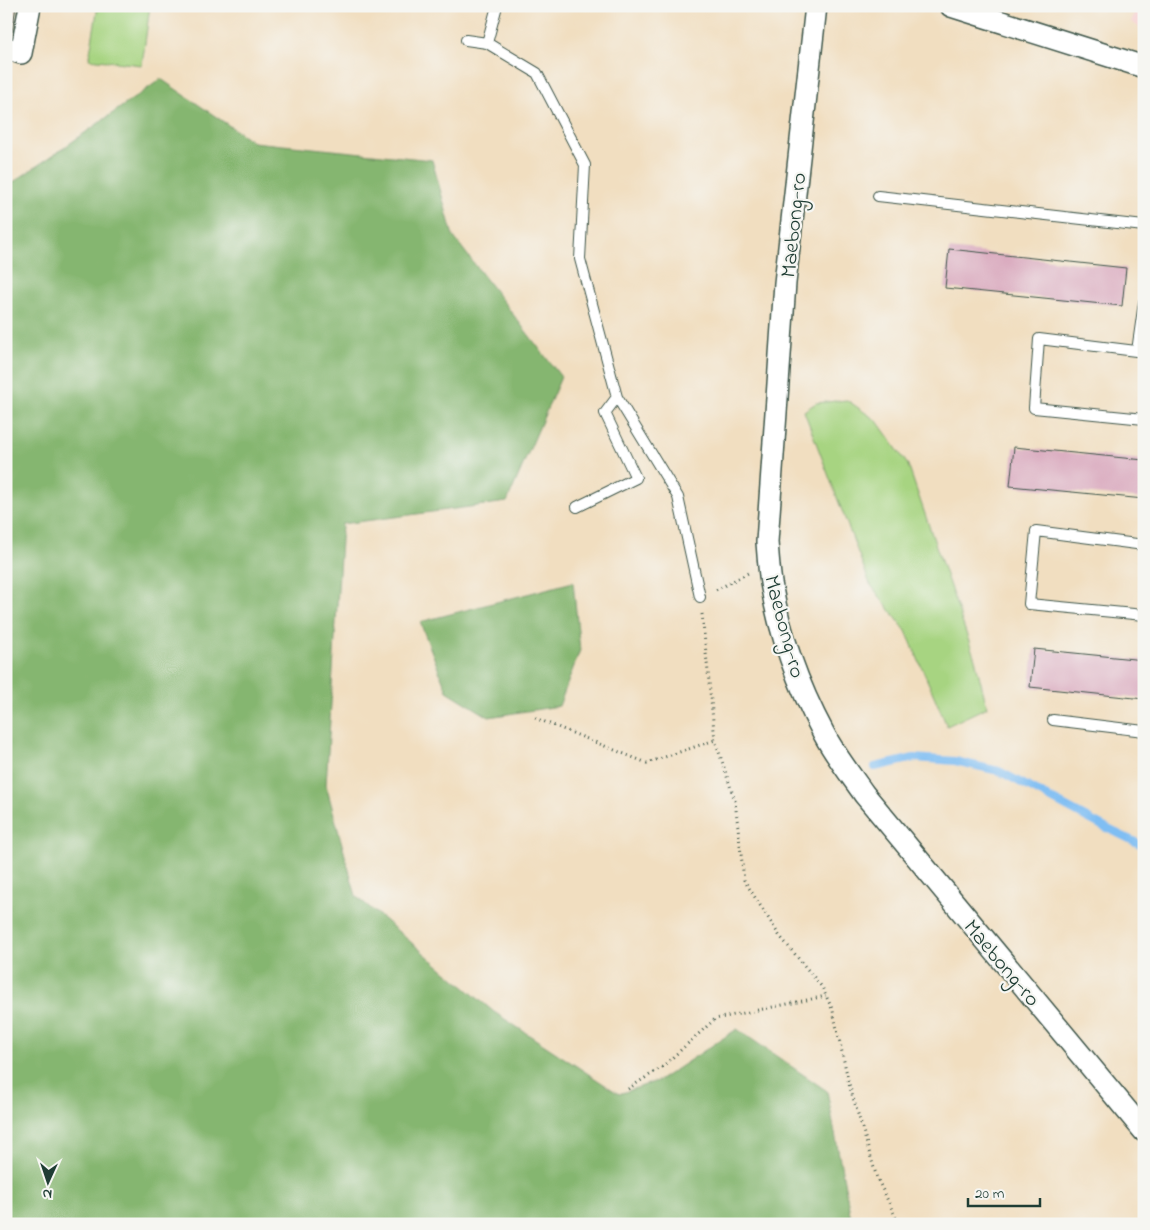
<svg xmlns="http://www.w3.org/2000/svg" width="1150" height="1230" font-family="'Indie Flower',sans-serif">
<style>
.built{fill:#f7cfd0}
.green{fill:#a7d481;stroke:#63885a}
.forest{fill:#85b66f;stroke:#527a52}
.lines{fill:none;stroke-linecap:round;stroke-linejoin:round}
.stream{stroke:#7fbef3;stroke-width:8}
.building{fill:#d9a8bd}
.lane-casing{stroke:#3e5549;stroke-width:12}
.street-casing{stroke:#3e5549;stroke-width:24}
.path{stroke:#3e5549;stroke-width:3;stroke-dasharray:1 4;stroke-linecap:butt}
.lane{stroke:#fff;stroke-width:10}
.street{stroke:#fff;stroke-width:21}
.labels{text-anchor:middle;stroke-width:4.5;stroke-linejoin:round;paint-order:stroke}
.street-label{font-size:22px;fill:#1f3d34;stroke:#f6f6f2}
</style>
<rect width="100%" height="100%" fill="#f6f6f2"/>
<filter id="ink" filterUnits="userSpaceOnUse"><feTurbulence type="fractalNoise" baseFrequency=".02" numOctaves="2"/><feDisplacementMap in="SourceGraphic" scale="10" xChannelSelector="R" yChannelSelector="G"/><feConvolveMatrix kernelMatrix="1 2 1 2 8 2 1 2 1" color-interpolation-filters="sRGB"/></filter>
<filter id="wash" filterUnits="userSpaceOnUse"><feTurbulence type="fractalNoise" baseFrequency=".0096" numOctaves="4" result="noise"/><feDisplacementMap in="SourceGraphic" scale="20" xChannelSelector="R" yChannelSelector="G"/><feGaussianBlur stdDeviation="1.12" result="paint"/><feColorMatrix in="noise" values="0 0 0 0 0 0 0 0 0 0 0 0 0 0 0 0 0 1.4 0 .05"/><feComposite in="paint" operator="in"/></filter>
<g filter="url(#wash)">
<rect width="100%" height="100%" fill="#f1dec0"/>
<path class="built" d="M1137,6h7v24l-13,-8z"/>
<path class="green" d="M98,6h52l-8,59 -53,-6z
M847,400l30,21 31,44 67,194 12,48 -40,19 -41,-95 -36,-47 -66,-173 12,-8z"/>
<path class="forest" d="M161,79l92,63 179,18 21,76 108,141 -54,125 -165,22 -16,261 30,111 138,116 125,82 41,-14 77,-51 90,62 25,133h-840l-6,-2v-1035l56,-38z
M573,582l7,68 -21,56 -70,11 -42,-26 -27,-69z"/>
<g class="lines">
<path class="stream" d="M875,767l39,-9 41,3 44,10 103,55 42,20"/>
</g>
<g id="blocks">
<path class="building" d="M6,6h10l-4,26h-6z
M949,249l177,19 -4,38 -177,-18z
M1014,447l130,13v39l-134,-13z
M1034,649l110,11v39l-114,-12z"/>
</g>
</g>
<g filter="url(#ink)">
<use href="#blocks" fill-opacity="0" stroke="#3e5549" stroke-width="1"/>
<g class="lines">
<defs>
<path id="lane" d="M466,40l21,3 50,30 48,92 -5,94 37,138 61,100 22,100
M487,43l10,-37
M878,196l266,30
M1137,351l7,-49
M1144,352l-105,-13 -5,69 110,11
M577,507l59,-29 -31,-65 12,-16
M1144,545l-108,-14 -7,73 115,11
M1053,720l91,11"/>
<path id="street" d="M816,6l-31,277 -18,259c1,13 2,28 4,41 9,53 28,104 53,151 11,21 26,40 40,60l280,337
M951,6l193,61
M6,48l15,5 9,-47"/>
</defs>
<use href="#lane" class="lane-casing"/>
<use href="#street" class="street-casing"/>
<path class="path" d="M716,590l32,-17
M702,614l13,126 20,61 9,79 35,55 43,52 11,24 16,73 28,94 22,46
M535,718l112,45 68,-23
M628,1089l34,-22 53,-48 111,-23"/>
<use href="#lane" class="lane"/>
<use href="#street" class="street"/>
</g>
</g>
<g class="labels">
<g class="street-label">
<text transform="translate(792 225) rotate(-84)" y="8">Maebong-ro</text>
<text transform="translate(786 626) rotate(75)" y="8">Maebong-ro</text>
<text transform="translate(1003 962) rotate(50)" y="8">Maebong-ro</text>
</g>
</g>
<rect width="1150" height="1230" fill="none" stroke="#f6f6f2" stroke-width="25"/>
<g transform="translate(48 1182) rotate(183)" stroke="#f6f6f2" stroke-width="4" paint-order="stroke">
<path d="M0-4L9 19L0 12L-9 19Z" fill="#1f3d34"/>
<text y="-8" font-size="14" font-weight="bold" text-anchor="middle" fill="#1f3d34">N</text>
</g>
<path d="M968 1198v8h72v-8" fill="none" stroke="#1f3d34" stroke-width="2.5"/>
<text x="975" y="1198" font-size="15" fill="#1f3d34" stroke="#f6f6f2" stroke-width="4" paint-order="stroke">20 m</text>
</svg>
